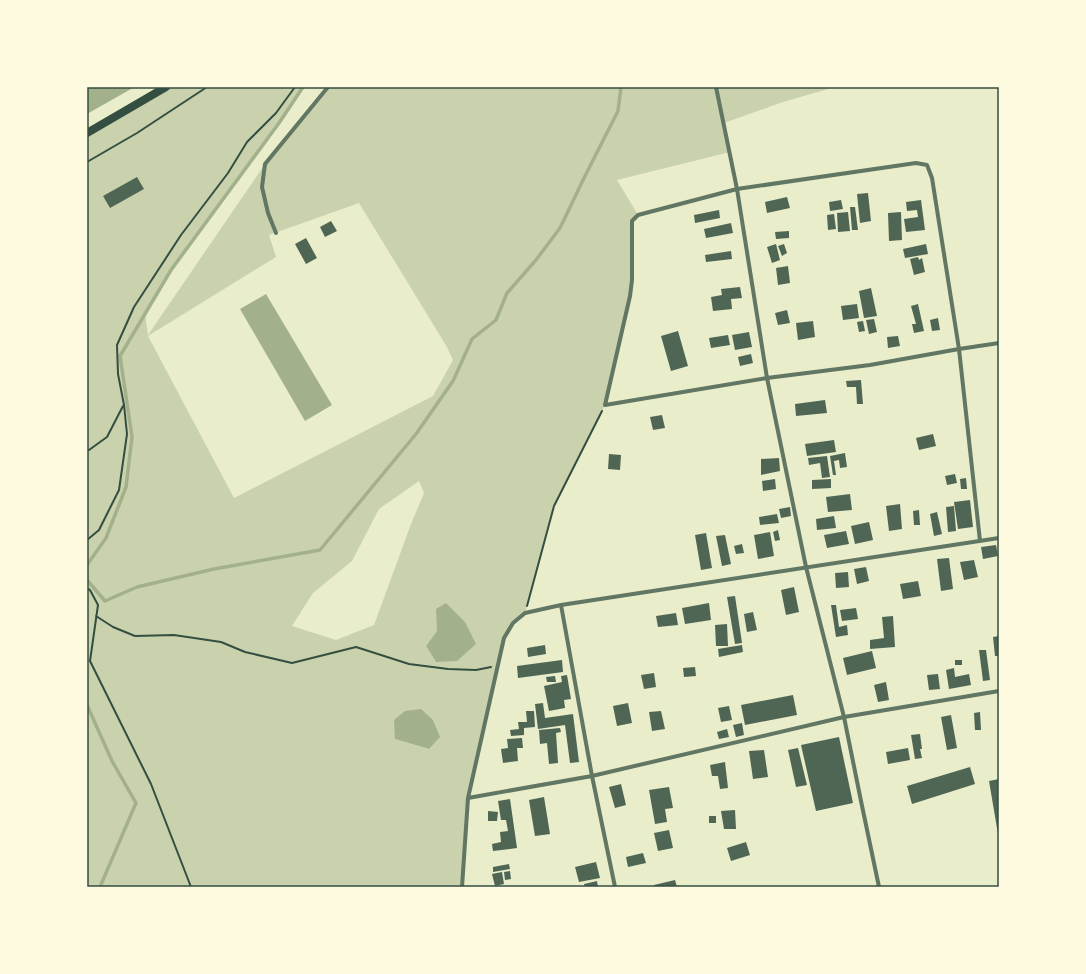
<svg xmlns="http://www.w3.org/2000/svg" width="1086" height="974" font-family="'Alegreya Sans',sans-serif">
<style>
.green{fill:#cad2ad;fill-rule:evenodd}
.water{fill:#a3b18a}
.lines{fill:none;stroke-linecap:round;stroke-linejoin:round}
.stream{stroke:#a3b18a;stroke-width:3.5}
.building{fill:#4f6655}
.path{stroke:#344e41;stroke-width:2}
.minor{stroke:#617663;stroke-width:4}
.secondary{stroke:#344e41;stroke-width:8}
.neatline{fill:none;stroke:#344e41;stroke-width:1.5}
</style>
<rect width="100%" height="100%" fill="#e9edc9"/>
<path class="green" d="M166,87h137l-24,36 -108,147 -26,43 3,22 117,-171 63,-77h507l-52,15 -59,21 6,29 -113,28 21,35 -6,6v59l-27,125 -51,101 -29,107 -12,10 -9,15 -36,160 -6,89h-375v-754zM359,203l88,144 6,13 -20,36 -199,102 -86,-162 128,-79 -7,-22zM419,481l5,12 -13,31 -37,101 -38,15 -44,-14 21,-33 39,-32 27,-52zM437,631l-1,31 -10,-16zM433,720l-4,29 -34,-10z"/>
<path class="water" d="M87,87h44v2l-44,25z
M266,294l66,111 -27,16 -65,-112z
M446,603l19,19 11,22 -19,17 -21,1 -10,-16 11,-15 -1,-22z
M421,709l12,11 7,17 -11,12 -34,-10 -1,-19 11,-9z"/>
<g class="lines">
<path class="stream" d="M87,565l19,-27 20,-51 6,-50 -12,-81 51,-86 108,-147 24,-36
M87,580l18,21 32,-14 77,-18 106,-19 96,-116 37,-53 19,-42 24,-19 11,-27 29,-33 24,-32 24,-50 34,-67 3,-24
M87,705l25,56 24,42 -36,84"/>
</g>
<path class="building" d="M137,177l7,12 -34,19 -7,-12z
M868,193l3,28 -11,2 -3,-29z
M787,197l3,11 -23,5 -2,-11z
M841,200l2,9 -13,2 -1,-9z
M921,200l4,30 -19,2 -2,-13 14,-2 -1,-7 -10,1 -1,-9z
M850,207h5l3,23h-6z
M719,210l1,8 -25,5 -1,-8z
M848,212l2,19 -12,1 -1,-19z
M901,212l1,28 -13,1 -1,-28z
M834,214l2,15 -8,1 -1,-15z
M331,221l6,10 -12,6 -5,-10z
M731,223l2,10 -27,5 -2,-9z
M789,231v7l-13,1 -1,-7z
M306,238l11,20 -11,6 -11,-20z
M776,244l4,16 -8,3 -5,-16z
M784,244l3,9 -5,3 -4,-10z
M926,244l2,10 -23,4 -2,-9z
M731,251l1,8 -26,3 -1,-7z
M918,257l1,3 3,-2 3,14 -11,3 -4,-16z
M788,266l2,17 -12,2 -2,-17z
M740,287l2,11 -11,1 1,10 -19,2 -2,-14 11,-2 -1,-6z
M871,288l6,28 -13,2 -5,-27z
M857,304l2,14 -16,2 -2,-14z
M918,304l6,27 -10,2 -2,-9h4l-5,-18z
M787,310l3,13 -12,2 -3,-12z
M938,318l2,12 -8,1 -2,-11z
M874,319l3,13 -8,2 -3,-14z
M813,321l2,16 -17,3 -2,-17z
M863,321l2,10 -6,1 -2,-10z
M678,331l10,35 -17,5 -10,-35z
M749,332l3,15 -17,3 -3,-15z
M728,335l2,10 -19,3 -2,-10z
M898,336l2,10 -12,2 -1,-11z
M751,354l2,9 -13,3 -2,-9z
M861,380l2,24h-6l-1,-17h-9l-1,-6z
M825,400l2,13 -31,3 -1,-12z
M662,415l3,13 -12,2 -3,-13z
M933,434l3,12 -17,4 -3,-12z
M834,440l2,12 -29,4 -2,-12z
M845,453l2,14 -7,1 -1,-8 -5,1 2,14h-3l-3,-19z
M609,454l12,1 -1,15 -12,-1z
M827,456l3,21 -8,1 -2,-15 -11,2 -1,-7z
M779,458l1,13 -19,4v-16z
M955,474l2,9 -10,2 -2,-9z
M966,478l1,11h-6l-1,-10z
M775,479l1,10 -13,2 -1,-10z
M831,479v9l-19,1v-9z
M850,494l2,16 -24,2 -2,-15z
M970,500l3,27 -15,2 -4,-27z
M900,504l2,25 -13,2 -3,-25z
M954,506l2,25 -8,1 -2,-25z
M790,507l1,9 -10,2 -2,-9z
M919,510l1,15h-6l-1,-14z
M937,512l5,22 -8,2 -4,-22z
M777,514l2,9 -19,2 -1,-8z
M834,516l2,12 -19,2 -1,-11z
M869,522l4,18 -18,4 -4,-18z
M778,530l2,10 -5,1 -2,-9z
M846,531l3,13 -22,4 -3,-13z
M770,532l4,24 -16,3 -4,-24z
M706,533l6,35 -11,2 -6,-35z
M725,535l6,29 -9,2 -6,-30z
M742,544l2,9 -8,1 -2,-8z
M996,545l2,11 -15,3 -2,-12z
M949,558l4,31 -12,2 -4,-32z
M974,560l4,17 -14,3 -4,-18z
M866,567l3,14 -12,3 -3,-15z
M848,572l1,15 -13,1 -1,-15z
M918,581l3,15 -18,3 -3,-15z
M794,587l5,25 -13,3 -5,-25z
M735,596l7,47 -7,1 -8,-47z
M709,603l2,17 -26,4 -3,-16z
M831,605h5l3,22 8,-2 1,10 -12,2z
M856,608l2,11 -16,2 -2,-11z
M753,612l4,18 -10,2 -3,-18z
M676,613l2,12 -20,2 -2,-11z
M893,616l2,31 -25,2v-9l14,-2 -2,-21z
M727,624l1,22h-12l-1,-21z
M999,636v20h-4l-2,-19z
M545,645l1,9 -18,3 -1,-9z
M742,645l1,7 -24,5 -1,-8z
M979,650h7l4,30 -7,1z
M872,651l4,17 -29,7 -4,-17z
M562,660l1,12 -45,6 -1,-12z
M955,660h7v5h-7z
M695,667l1,9 -12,1 -1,-9z
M954,668l1,9 14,-3 2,11 -22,4 -3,-19z
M654,673l2,14 -12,2 -3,-14z
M938,674l2,15 -11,1 -2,-15z
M567,675l4,24 -7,1 1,8 -16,3 -5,-25 18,-4 -1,-6z
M555,676l1,6h-9l-1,-5z
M886,682l3,18 -11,2 -4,-17z
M793,695l4,20 -52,10 -4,-20z
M543,703l2,15 28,-4 6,48 -9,1 -5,-38 -27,4 -3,-25z
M628,703l4,20 -15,3 -4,-20z
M729,706l3,14 -11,2 -3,-14z
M526,711h8l1,16 -11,1v7l-13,1 -1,-6 9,-1 -1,-7h9z
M661,711l4,18 -13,2 -3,-19z
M980,712l1,18h-6l-1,-17z
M951,715l6,33 -10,2 -6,-33z
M742,723l2,12 -8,2 -3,-12z
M560,728l1,4 -5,1 2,30 -9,1 -2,-21 -7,1 -1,-14z
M727,729l2,8 -10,2 -2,-7z
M920,734l2,15h-2l2,9 -7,1 -4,-24z
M839,737l14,66 -37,8 -15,-66z
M522,738l1,10h-6l1,13 -15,2 -2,-14 7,-1 -1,-9z
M798,748l9,37 -11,2 -8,-37z
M908,748l2,12 -22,4 -2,-12z
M764,750l4,27 -15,2 -4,-28z
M725,762l3,26 -8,1 -2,-13h-6l-2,-11z
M970,767l5,17 -63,20 -5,-18z
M999,779v55h-1l-9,-53z
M621,784l5,21 -11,3 -6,-21z
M669,787l4,21 -8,1 2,13 -12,2 -6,-34z
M544,797l6,37 -15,2 -6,-36z
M510,799l7,49 -24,3 -1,-7 9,-2 -1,-10 8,-1 -2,-11h-5l-3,-19z
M735,810l1,19h-12l-3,-18z
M488,811l10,1 -1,9h-9z
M709,816h7v7h-7z
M669,830l4,18 -15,3 -4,-18z
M746,842l4,13 -19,6 -4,-13z
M643,853l3,10 -18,4 -2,-10z
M596,862l4,16 -21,4 -4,-15z
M509,864l1,5 -17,3v-5z
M510,871l1,8 -6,1 -1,-8z
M502,872l2,12 -9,2 -3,-12z
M675,880l2,7h-23v-2z
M597,881l1,6h-13l-1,-3z"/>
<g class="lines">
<path class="path" d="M87,162l50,-29 70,-46
M87,450h2l18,-13 16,-31
M87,540l12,-10 20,-40 8,-56 -3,-29 -6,-31 -1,-29 17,-38 47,-72 47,-62 19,-31 29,-29 19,-26
M87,588l3,2 8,15 -8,56 61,123 40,103
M527,606l27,-100 48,-95
M96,616l17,11 22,9 39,-1 47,7 24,10 47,11 64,-16 53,17 39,5 28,1 15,-3"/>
<path class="minor" d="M716,87l21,102 30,189 39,189 38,150 17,84 18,86
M276,233l-8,-20 -6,-26 3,-23 63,-77
M980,541l-21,-192 -27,-171 -5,-13 -11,-2 -179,26 -99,26 -6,6v59l-2,16 -25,109 162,-27 103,-13 89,-16 40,-6
M561,605l31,171 23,111
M468,798l124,-22 252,-59 155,-26
M462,887l6,-89 36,-160 9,-15 12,-10 36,-8 438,-67"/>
<path class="secondary" d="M87,133l79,-46"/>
</g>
<rect width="1086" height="974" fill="none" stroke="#fefae0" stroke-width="176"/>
<rect x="88" y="88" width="910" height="798" class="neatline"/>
</svg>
